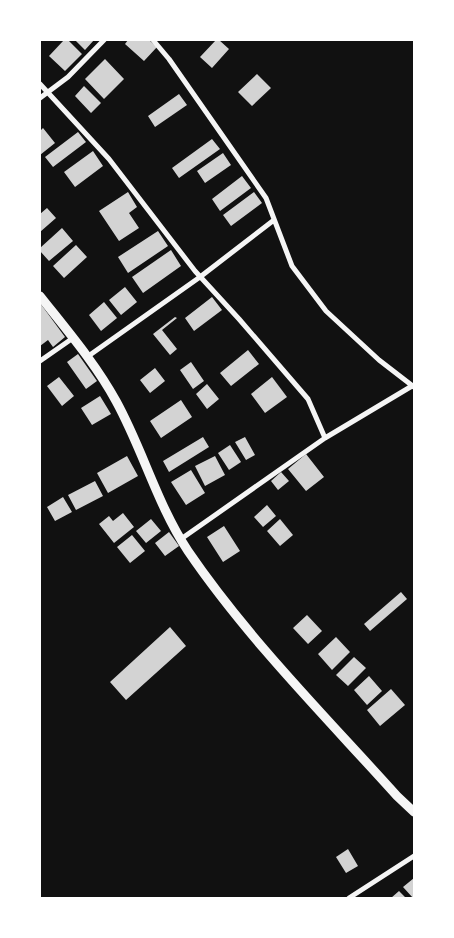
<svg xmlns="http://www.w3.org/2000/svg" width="454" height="938" font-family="Jost,sans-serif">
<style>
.building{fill:#d3d3d3}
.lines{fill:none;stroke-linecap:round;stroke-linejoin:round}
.minor{stroke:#f5f5f5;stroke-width:5}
.tertiary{stroke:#f5f5f5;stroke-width:9}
</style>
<rect width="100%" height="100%" fill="#111"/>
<path class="building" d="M64,40h4l14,14 -17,17 -16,-15z
M75,40h19l-9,10z
M128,40h21l8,7 -13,14 -19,-17z
M216,40h3l10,9 -17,19 -12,-11z
M105,59l19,20 -20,20 -19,-20z
M257,74l14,14 -19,18 -14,-14z
M84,86l17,17 -10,10 -16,-17z
M179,94l8,11 -32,22 -7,-11z
M43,128l12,15 -15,12v-24z
M78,132l8,10 -33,25 -8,-10z
M212,139l8,10 -41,29 -7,-10z
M93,151l10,15 -28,21 -11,-15z
M223,153l8,12 -26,18 -8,-12z
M242,176l9,12 -31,23 -8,-12z
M128,192l9,15 -8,6 10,15 -20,13 -20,-30z
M254,192l8,11 -31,23 -8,-11z
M47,208l9,10 -16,14v-18z
M62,228l11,13 -24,20 -9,-10v-3z
M158,231l10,15 -40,27 -10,-16z
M76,245l11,12 -23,21 -11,-12z
M171,250l10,16 -38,27 -11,-16z
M125,287l12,15 -16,13 -12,-15z
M212,297l10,13 -28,21 -9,-13z
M104,302l13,16 -16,13 -12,-16z
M40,303l25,34 -12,10 -5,-7 -8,6z
M175,317l2,1 -15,12 15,19 -7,6 -17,-21z
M248,350l11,14 -28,22 -11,-13z
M78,354l19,27 -11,8 -19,-27z
M191,362l13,19 -11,8 -13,-19z
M155,368l10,13 -15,12 -10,-13z
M59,377l15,19 -12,10 -15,-20z
M272,377l15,20 -22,16 -14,-19z
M207,384l12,15 -12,10 -11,-15z
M100,396l11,18 -19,11 -11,-17z
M181,400l11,17 -31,21 -11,-17z
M203,437l6,10 -40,25 -6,-11z
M245,437l10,18 -9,5 -11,-18z
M230,445l11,17 -12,8 -11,-17z
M306,454l18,23 -18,14 -18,-22z
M127,456l11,20 -30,17 -11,-20z
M215,456l10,19 -20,11 -10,-20z
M191,470l14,23 -19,12 -15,-23z
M281,472l8,9 -11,9 -7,-9z
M95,481l8,15 -27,14 -8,-15z
M63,497l9,15 -17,9 -8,-14z
M267,505l9,11 -13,11 -9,-10z
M123,513l11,14 -20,16 -15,-19 10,-8 4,5z
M151,519l10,12 -15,12 -10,-12z
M280,519l13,16 -13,11 -13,-15z
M224,526l16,25 -17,11 -16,-25z
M169,532l10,14 -14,10 -10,-13z
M132,535l13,16 -15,12 -13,-16z
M401,592l6,7 -37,32 -6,-7z
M307,615l15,16 -14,13 -15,-16z
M170,627l16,19 -60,54 -16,-18z
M336,637l14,15 -18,18 -14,-16z
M354,657l12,11 -18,18 -12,-11z
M369,676l13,15 -15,14 -13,-15z
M391,689l14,16 -25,21 -13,-16z
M348,849l10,17 -12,7 -10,-16z
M414,878v20h-1l-10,-11z
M399,891l7,7h-15z"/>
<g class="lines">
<path class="minor" d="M153,40l16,19 97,139 26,68 34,45 53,49 35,27
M40,84l69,75 86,112 44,48 69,80 17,39
M40,98l28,-21 36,-37
M87,357l113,-80 74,-57
M40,361l33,-23
M181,539l144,-101 87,-52
M349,898l65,-42"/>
<path class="tertiary" d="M40,296c26,33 56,68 76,105 27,49 41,103 72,150 60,88 138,166 209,245l17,16"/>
</g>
<rect width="454" height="938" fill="none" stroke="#ffffff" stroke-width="82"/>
</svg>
